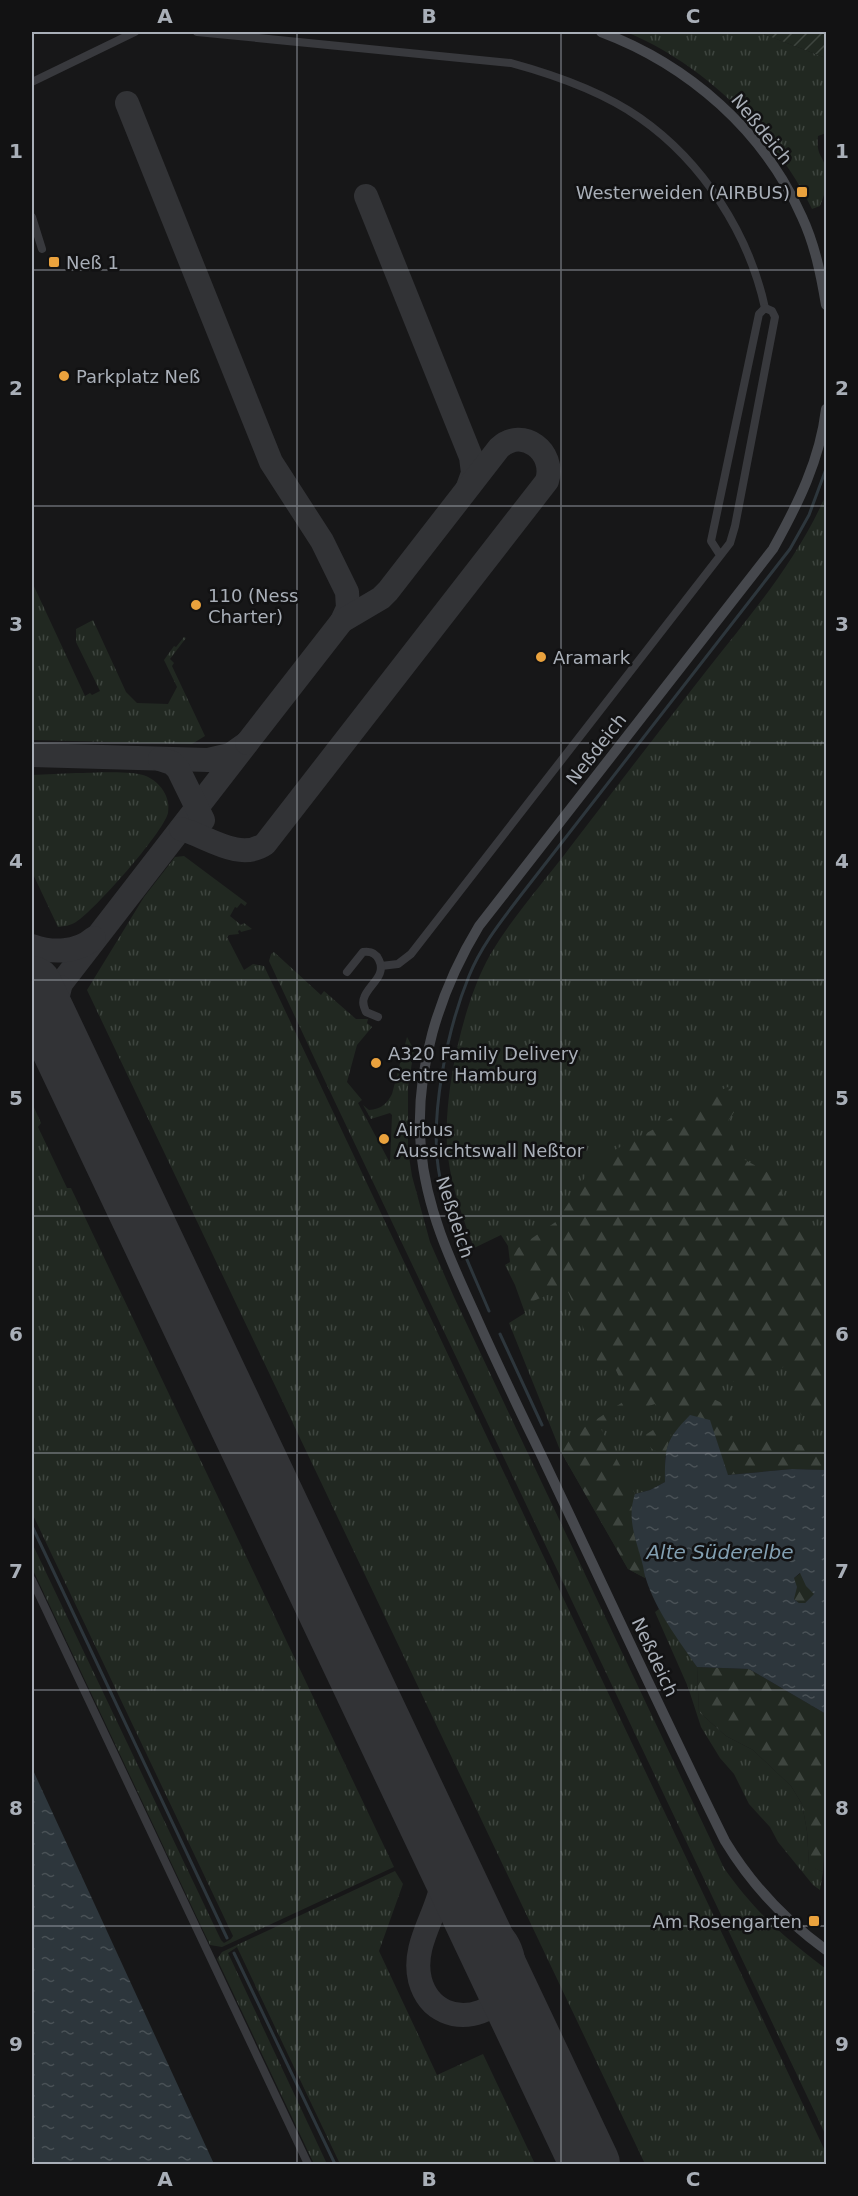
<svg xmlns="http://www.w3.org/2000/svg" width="858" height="2196" font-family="'DejaVu Sans',sans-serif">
	<defs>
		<pattern id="grass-tufts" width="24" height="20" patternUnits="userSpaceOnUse" patternTransform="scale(1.5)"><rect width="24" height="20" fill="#212821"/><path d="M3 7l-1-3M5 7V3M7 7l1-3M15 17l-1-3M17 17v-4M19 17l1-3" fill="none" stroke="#3e453f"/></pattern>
		<pattern id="forest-firs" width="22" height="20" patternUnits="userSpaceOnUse" patternTransform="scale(1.5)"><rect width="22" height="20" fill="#212821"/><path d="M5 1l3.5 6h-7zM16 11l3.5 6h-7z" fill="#3e453f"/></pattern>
		<pattern id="garden-furrows" width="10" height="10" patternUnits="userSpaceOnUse" patternTransform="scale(1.5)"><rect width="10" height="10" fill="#212821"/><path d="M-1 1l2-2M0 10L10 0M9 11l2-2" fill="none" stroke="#3e453f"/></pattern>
		<pattern id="water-ripples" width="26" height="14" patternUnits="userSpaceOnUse" patternTransform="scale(1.5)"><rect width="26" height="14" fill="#2d363c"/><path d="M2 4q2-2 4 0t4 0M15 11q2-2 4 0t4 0" fill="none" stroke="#495156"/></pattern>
	</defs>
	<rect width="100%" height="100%" fill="#171718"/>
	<g fill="url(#grass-tufts)">
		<path d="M626,32H758L826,58V133L818,136C816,155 822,154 826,168C830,181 824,195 820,206L812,209C776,135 703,63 626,32Z"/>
		<path d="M826,495V1470L665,1456V1482L650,1490L635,1494L645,1578L628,1569L560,1450L509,1323L525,1313L515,1285L505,1265L510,1262L508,1246L501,1235L474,1248C463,1218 452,1189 448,1157C441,1102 462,1004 490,955C513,916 544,882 571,846C616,787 661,729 707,670C752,613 796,562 826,495Z"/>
		<path d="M32,582L85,696L90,693L92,695L100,691L76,642V629L93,620L126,692L137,703L168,704L177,687L164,660L174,646L176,647L184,637L186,638L170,659L174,663L172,666L205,736L192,744L32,740Z"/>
		<path d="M76,773C93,773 132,770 146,776C160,782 171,797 168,813C163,833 94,911 76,922C70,926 64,926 58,927L32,872V775Z"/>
		<path d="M184,856L247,903L245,906L241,903L237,908L235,907L230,916L241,925L244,923L252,929L241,932L240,930L238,931L239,934L229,935L227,937L244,970L253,964L264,966L826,2153V2164H645L87,990L144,897L175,857Z"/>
		<path d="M274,952L321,995L324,991L356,1019H368L367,1023L372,1027L357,1045L347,1082L362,1100L358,1103L390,1163L392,1115L390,1113L371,1119L363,1105L369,1110C381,1109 387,1104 392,1094L407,1037L414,1050L408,1087V1150L412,1176L430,1242L454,1297L724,1868C755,1912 784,1937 826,1969V2136L325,1081L269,961L271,954Z"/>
		<path d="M32,1103L41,1123L38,1127L67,1188H71L394,1867L222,1947L210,1945L32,1568V1543L221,1940L224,1943L231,1939L233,1936L32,1513Z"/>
		<path d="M659,1609L697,1667L699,1712L726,1736L753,1750L791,1786L802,1804L807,1831L809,1865L823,1872L820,1890L813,1885L778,1842L770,1827L749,1804L734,1774L720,1758L701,1727L688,1687L655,1612Z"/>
		<path d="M395,1871L403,1884L379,1951L437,2075L483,2054L535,2164H340L237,1947L228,1953L327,2164H314L217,1959L222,1952Z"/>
	</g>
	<g fill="url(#forest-firs)">
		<path d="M728,1087L740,1103L725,1126L736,1155L769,1173L812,1242L826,1245V1422L801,1415L787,1366L699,1392L730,1407L734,1437L826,1448V1470L792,1469L728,1475L671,1434L665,1456L652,1449L642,1437L664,1423L655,1404L617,1416L601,1429L635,1494C625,1521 641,1551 645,1578L628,1569L560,1450L565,1440L629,1398L614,1366L601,1370L566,1287L531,1302L512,1252L557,1221L596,1160L654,1129L698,1100Z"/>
		<path d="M801,1573L815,1594L805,1603H799L794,1599V1578Z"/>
		<path d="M697,1667L749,1669L826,1714V1811L823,1872L809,1866L807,1831L802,1804L791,1786L753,1750L726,1736L699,1712Z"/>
	</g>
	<path fill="url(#garden-furrows)" d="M758,32H826V58Z"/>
	<g fill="url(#water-ripples)" fill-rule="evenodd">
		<path d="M690,1415L710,1420L728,1475L792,1469L826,1470V1714L749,1669L697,1667C678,1639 656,1611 646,1579C644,1575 644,1570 643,1566C637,1541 626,1520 635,1494L650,1490L665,1482C665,1446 665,1441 690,1415ZM800,1573L806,1586L814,1594L805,1603H799L794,1599L797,1587L794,1578Z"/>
		<path d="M32,1768L214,2164H32Z"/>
	</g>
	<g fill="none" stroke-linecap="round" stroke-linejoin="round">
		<g stroke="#2d363c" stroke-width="3">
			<path d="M489,1311C471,1268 449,1224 440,1178C428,1120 447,1030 469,976C481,946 502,920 521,895L790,549L809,515L826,469"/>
			<path d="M500,1334L542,1425"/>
			<path d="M32,1526L227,1938"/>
			<path d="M234,1953L335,2164"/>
		</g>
		<g stroke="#323336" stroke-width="24">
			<path d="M127,103L271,462L322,541L347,592L348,608L342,621"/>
			<path d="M366,196L471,457L473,473L468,487"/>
			<path d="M32,755L208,760L230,755L247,743L32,1021"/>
			<path d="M160,759L172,763L178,769L203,820"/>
			<path d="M181,829C207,836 239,862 265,844L547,481C556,452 523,426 499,448L388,591L381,598L342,621L247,743"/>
			<path d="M32,946C52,953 77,953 94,938"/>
			<path d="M55,1036L53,1016L60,987"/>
			<path d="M32,1039L56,1050L69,1064"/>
			<path d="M440,1847C442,1858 444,1868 443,1879C439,1913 411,1944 420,1980C438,2045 534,2010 510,1949C503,1931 489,1926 476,1914C469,1906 464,1896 459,1887"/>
		</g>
		<path stroke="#323336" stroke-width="60" d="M32,986L590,2164"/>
		<g stroke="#38393d" stroke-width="8">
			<path d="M197,32L511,63C555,75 602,91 640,118C703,162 749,234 765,308"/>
			<path d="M32,82L135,32"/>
			<path d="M32,217L42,249"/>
			<path d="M381,966L398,964L411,954L730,543L735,526L775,317L772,311L765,308L759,314L711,541L720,555"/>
			<path d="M347,972L363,952C370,951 376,953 379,960C387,976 368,985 364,998C362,1003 364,1007 366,1012L378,1017"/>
			<path d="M32,1580L308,2164"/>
		</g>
		<g stroke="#46484d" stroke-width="10">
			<path d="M601,32C689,65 764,131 802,217C815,245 821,275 826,305"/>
			<path d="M826,409C820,460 798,504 773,549L479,926C439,992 414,1071 421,1149C426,1208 450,1260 475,1314C497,1364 521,1413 545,1463C605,1589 663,1716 725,1841C751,1884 786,1921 826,1950"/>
		</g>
	</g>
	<path fill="none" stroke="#a9afb8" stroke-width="1.5" stroke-opacity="0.55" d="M297,32V2164M561,32V2164M32,270H826M32,506H826M32,743H826M32,980H826M32,1216H826M32,1453H826M32,1690H826M32,1926H826"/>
	<g fill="#eaa23d" stroke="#121213" stroke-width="2">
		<rect x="796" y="186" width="12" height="12" rx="3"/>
		<rect x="48" y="256" width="12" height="12" rx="3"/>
		<circle cx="64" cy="376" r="6"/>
		<circle cx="196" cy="605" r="6"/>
		<circle cx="541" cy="657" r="6"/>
		<circle cx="376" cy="1063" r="6"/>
		<circle cx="384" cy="1139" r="6"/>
		<rect x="808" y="1915" width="12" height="12" rx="3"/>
	</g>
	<g text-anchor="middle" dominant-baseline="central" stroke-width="5" stroke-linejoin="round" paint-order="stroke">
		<g font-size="18" fill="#a9afb8" stroke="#121213">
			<text transform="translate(762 129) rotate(51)">Neßdeich</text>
			<text transform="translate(596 749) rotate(-52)">Neßdeich</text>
			<text transform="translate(455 1217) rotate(72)">Neßdeich</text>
			<text transform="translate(655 1657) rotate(65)">Neßdeich</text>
		</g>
		<g font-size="18" fill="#a9afb8" stroke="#121213" text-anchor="start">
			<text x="790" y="192" text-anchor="end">Westerweiden (AIRBUS)</text>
			<text x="66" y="262">Neß 1</text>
			<text x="76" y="376">Parkplatz Neß</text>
			<text x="208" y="595">110 (Ness<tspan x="208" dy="21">Charter)</tspan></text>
			<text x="553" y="657">Aramark</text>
			<text x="388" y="1053">A320 Family Delivery<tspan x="388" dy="21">Centre Hamburg</tspan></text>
			<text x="396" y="1129">Airbus<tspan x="396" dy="21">Aussichtswall Neßtor</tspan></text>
			<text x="802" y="1921" text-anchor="end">Am Rosengarten</text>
		</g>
		<g font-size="20" font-style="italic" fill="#829fb1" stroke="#121213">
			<text x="720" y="1552">Alte Süderelbe</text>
		</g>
	</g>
	<rect width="858" height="2196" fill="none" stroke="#121213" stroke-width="66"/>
	<rect x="33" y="33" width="792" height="2130" fill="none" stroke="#a9afb8" stroke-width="2"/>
	<g font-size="20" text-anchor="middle" font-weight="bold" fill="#a9afb8">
		<text x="165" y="23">A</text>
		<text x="429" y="23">B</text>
		<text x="693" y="23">C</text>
		<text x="16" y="158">1</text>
		<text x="842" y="158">1</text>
		<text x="16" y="395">2</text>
		<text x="842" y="395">2</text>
		<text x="16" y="631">3</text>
		<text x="842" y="631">3</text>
		<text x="16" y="868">4</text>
		<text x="842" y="868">4</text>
		<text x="16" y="1105">5</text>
		<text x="842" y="1105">5</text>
		<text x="16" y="1341">6</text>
		<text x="842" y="1341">6</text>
		<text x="16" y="1578">7</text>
		<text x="842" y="1578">7</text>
		<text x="16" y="1815">8</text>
		<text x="842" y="1815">8</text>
		<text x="16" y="2051">9</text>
		<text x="842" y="2051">9</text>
		<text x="165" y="2186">A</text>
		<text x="429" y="2186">B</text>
		<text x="693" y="2186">C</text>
	</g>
</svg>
